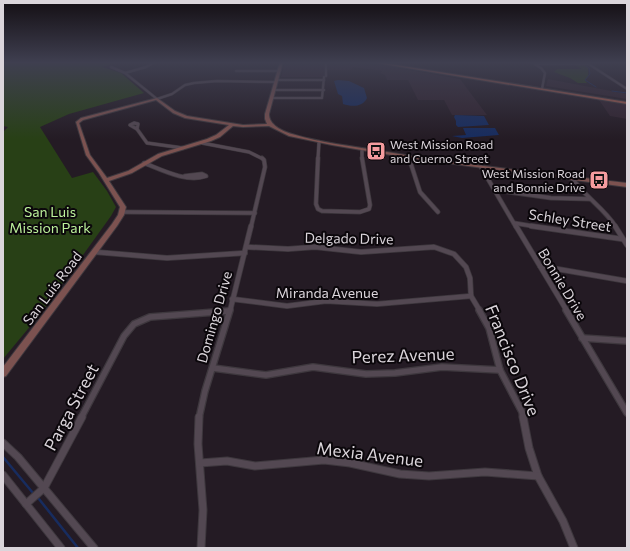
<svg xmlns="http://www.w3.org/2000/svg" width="630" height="551" font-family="Commissioner,sans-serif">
	<rect width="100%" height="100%" fill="#241b24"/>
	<g fill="#31232f">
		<path d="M285,62H325L326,77H281Z"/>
		<path d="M328,62H365L460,79L487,115H452L444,100H418L408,80H387L385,75L380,73L382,71L353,67L351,70H328Z"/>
		<path d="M548,79L627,94V99L546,86Z"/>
		<path d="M599,100L627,104V119L610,116Z"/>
	</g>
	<g fill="#284016">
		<path d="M4,62H118L102,67L121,73L144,93L69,114L40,127L72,178L93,172L107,191L116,207L111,216L42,312L3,359V132L8,127L3,126V63Z"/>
		<path d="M575,65H584L588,68V76L585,80L587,83H578L570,78L554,72L557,69H582Z"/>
	</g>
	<g fill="#172c5f">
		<path d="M338,80L349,81L364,88L367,98C363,107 352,107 343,104L342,96L338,94L334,81Z"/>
		<path d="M455,115L484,116L489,125L458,127L456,125V121L454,117Z"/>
		<path d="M463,128H495L499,135L462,138L452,136L466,135Z"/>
	</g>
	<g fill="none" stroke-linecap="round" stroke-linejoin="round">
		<g stroke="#172c5f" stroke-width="1">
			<path d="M586,66L589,68L590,74L585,80L596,87"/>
			<path d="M612,91L627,93"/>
		</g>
		<g stroke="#172c5f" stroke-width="2.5">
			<path d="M3,457L33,493"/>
			<path d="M39,499L78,548"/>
		</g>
		<g stroke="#3e383e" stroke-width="3">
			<g id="street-far5">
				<path d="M326,62V76"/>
				<path d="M531,62L541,68L545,73L542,89"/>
				<path d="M587,63L627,89"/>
				<path d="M535,64H589"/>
				<path d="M111,67L125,73L157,99L172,94L185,85L194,83L217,81L276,82"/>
				<path d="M236,71H279"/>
				<path d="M125,73L146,67L155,62"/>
				<path d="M277,80H324"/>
				<path d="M274,90H324"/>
				<path d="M272,98H322L324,77"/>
			</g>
		</g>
		<g stroke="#3e383e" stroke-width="4">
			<g id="street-far4">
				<path d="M134,123L138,124L137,129L130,125Z"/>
				<path d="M137,129L147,143L183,148"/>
				<path d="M202,143L249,152L263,159"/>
				<path d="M362,150V159"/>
				<path d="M409,157L410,159"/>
				<path d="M318,159L319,142"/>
			</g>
		</g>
		<g stroke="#3e383e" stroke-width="5">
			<g id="street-far3">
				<path d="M318,158L316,204L318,209L322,211L360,212L369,209L370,205L362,158"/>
				<path d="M409,158L420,192L438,212"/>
				<path d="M144,163C162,170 187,183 206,176L202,174L185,176"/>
				<path d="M481,167L516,227"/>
				<path d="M572,178C584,196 604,208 616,227"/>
				<path d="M495,190L551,198L590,199"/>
				<path d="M123,212L255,213"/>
				<path d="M514,223L538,227"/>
				<path d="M251,227L265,167L264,160L262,158"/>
			</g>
		</g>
		<g stroke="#3e383e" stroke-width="6">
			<g id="street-far2">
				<path d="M516,226L567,311"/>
				<path d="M531,226L622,239"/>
				<path d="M615,226L627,245"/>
				<path d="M247,247L288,249L315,247L361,252L434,247L454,254L466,267L470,278L471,296L480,311"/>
				<path d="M95,252L167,258L245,253"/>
				<path d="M540,266L627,281"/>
				<path d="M232,299L287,306L326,301L377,304L471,296"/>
				<path d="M226,311H229"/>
				<path d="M230,311L251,226"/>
			</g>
		</g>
		<g stroke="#3e383e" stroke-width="8">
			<g id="street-far1">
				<path d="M479,310L489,328L500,370L522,412L523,418"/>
				<path d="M566,310L627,413"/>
				<path d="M582,338L627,341"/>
				<path d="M213,368L266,375L313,367L366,374L395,373L442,367L500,370"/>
				<path d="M81,418L124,336L134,324L150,317L229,311"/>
				<path d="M199,418L205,391L230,310"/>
			</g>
		</g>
		<g stroke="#3e383e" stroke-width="9">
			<g id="street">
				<path d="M199,417L198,444L203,510L201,548"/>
				<path d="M523,417L529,448L538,476L563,521L574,548"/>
				<path d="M3,443L18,457L94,548"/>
				<path d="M200,463L227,461L255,466L324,460L350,463L400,474L429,476L485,472L538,476"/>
				<path d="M3,475L61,548"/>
				<path d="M26,504L44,488L82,417"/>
			</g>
		</g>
		<g stroke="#3e383e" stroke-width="2">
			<path id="secondary" d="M280,62H283L269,114C269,125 282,131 292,134C321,143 351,146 381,151C462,165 545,173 627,183V187L409,158L332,145L289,136L269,126L243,127L233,126L220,137L211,141L162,156L132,173L109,181L126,207L124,215L117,226L6,376L3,377V367L112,224L118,215L120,207L99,173L86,155L76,122L81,118L157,98L175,111L187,116L243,125L267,124L265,119V114ZM156,100L173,113L185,118L229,125L216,135L207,139L158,154L128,171L107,178L90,155L79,123L83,120Z"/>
		</g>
		<g stroke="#3e383e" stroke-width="2">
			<path id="primary" d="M370,62H378L627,102V104Z"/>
		</g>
		<use href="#street-far5" stroke="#534852" stroke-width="2"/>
		<use href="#street-far4" stroke="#534852" stroke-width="3"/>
		<use href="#street-far3" stroke="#534852" stroke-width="3.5"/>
		<use href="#street-far2" stroke="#534852" stroke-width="4.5"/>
		<use href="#street-far1" stroke="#534852" stroke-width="5.5"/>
		<use href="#street" stroke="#534852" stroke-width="7"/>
		<use href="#secondary" fill="#7c5250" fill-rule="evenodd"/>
		<use href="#primary" fill="#a55d4e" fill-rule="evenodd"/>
	</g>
	<linearGradient id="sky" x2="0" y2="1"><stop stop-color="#140f14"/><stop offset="0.45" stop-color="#3f3f50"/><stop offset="1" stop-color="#3f3f50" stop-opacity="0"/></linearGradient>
	<rect width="630" height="139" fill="url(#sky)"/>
	<defs>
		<g id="bus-square" transform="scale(1)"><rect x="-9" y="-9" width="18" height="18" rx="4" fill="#f59b9e" stroke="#0b070b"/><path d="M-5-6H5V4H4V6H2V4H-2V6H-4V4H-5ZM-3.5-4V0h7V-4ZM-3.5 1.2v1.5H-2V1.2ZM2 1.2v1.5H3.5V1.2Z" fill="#111"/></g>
	</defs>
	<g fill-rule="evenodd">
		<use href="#bus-square" x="376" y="151"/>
		<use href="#bus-square" x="599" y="180"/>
	</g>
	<g text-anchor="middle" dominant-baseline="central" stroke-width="4" stroke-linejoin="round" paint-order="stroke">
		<g font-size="12" fill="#dbd5db" stroke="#0b070b" text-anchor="start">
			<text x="390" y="144">West Mission Road<tspan x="390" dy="14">and Cuerno Street</tspan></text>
			<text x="585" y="173" text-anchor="end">West Mission Road<tspan x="585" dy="14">and Bonnie Drive</tspan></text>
		</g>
		<g font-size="14" fill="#bbf09a" stroke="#0b070b">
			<text x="50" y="211">San Luis<tspan x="50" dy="16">Mission Park</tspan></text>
		</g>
		<g font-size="14" fill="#dbd5db" stroke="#0b070b">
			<text transform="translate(570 220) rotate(9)">Schley Street</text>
			<text transform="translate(349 238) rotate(1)">Delgado Drive</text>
			<text transform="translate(563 284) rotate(59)">Bonnie Drive</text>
			<text transform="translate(52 288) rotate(-53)">San Luis Road</text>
			<text x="327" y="292">Miranda Avenue</text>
			<text transform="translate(214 317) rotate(-74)">Domingo Drive</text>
		</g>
		<g font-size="17" fill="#dbd5db" stroke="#0b070b">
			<text transform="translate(403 355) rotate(-2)">Perez Avenue</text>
			<text transform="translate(513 360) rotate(68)">Francisco Drive</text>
			<text transform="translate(71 407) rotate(-62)">Parga Street</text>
			<text transform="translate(370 454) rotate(7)">Mexia Avenue</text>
		</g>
	</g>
	<rect width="630" height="551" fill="none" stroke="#dbd5db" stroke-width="8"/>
</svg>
